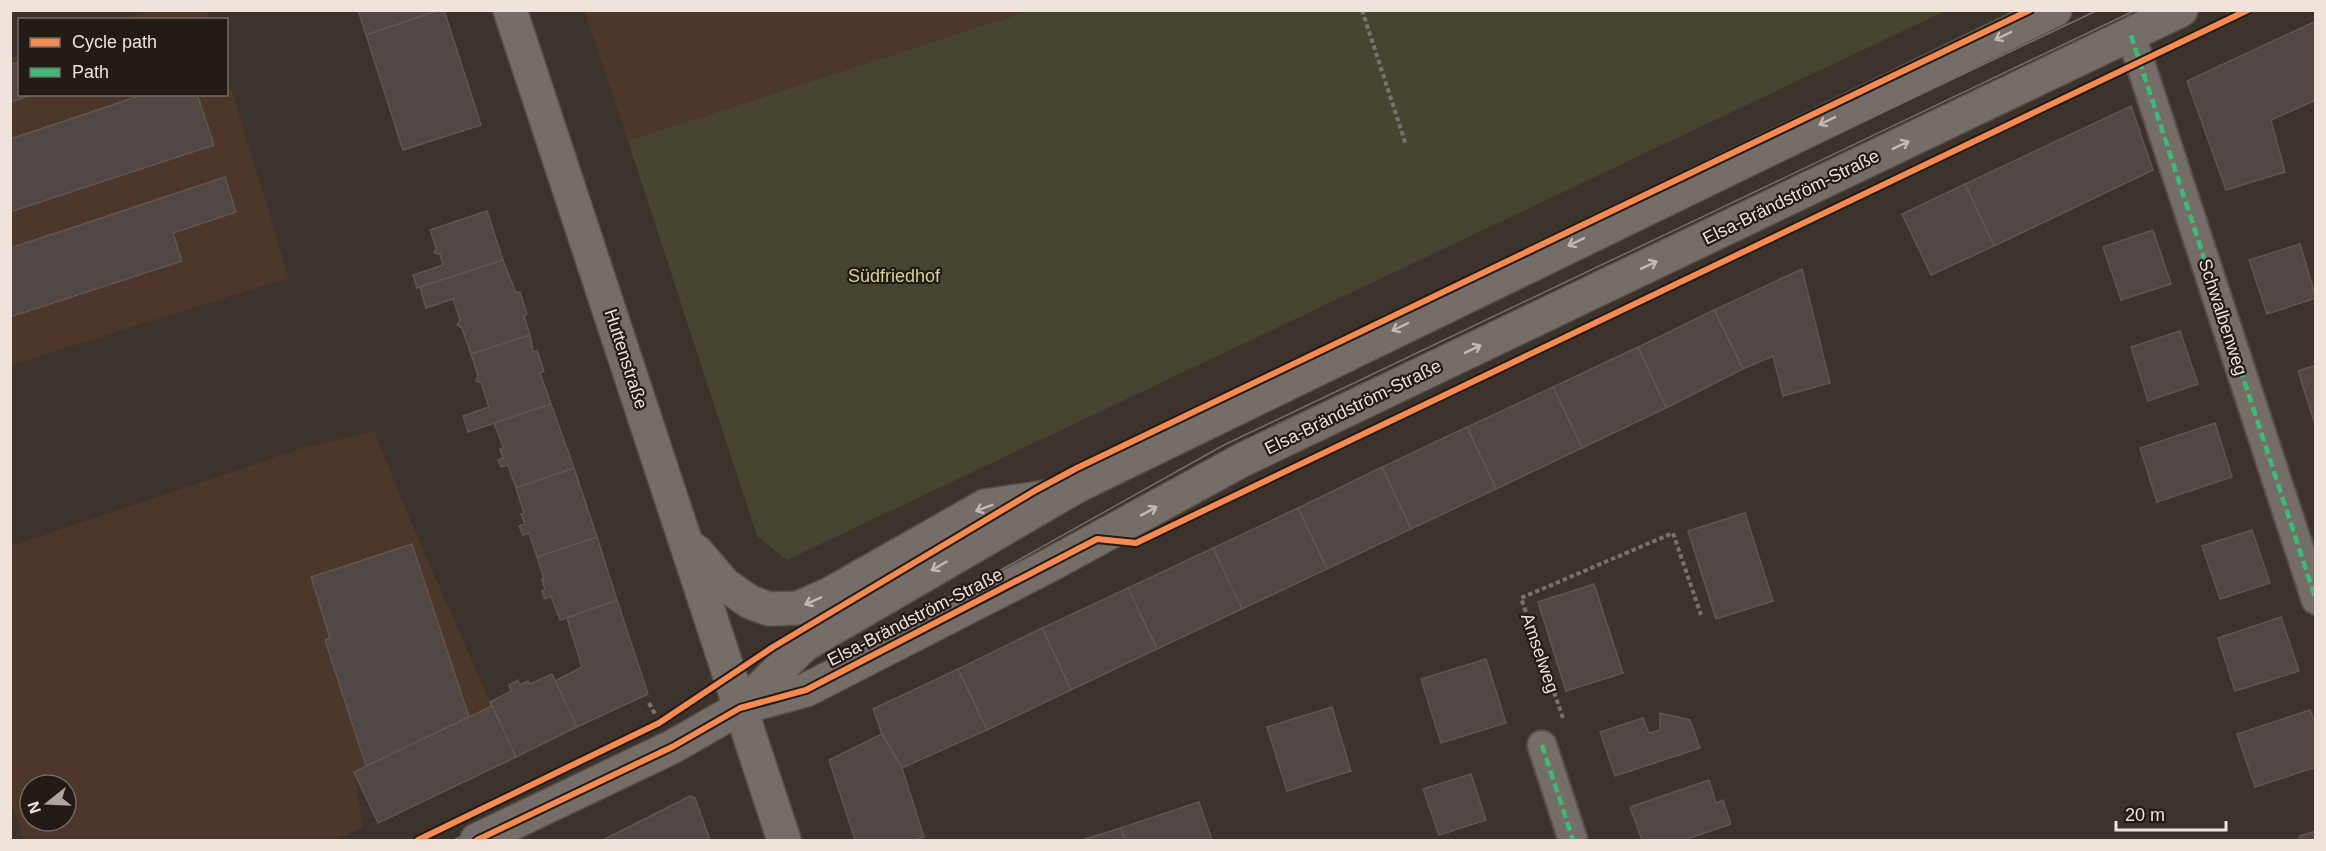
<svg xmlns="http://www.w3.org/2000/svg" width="2326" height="851" font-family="Arial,sans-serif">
	<rect width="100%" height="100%" fill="#3d332d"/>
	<g fill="#4d362a" fill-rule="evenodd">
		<path d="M584,10L1028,11L628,141Z"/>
		<path d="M150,11H207L209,19H124Z"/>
		<path d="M19,55L20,94H226L227,75L289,278L11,365L10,58Z"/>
		<path d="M374,431L416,534L492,706L354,772L363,827L334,840H24L11,802V546L299,449ZM30,785H66V821H30Z"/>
	</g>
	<path fill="#474530" d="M1028,11V10L1945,11L787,560L757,536L628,141Z"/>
	<g fill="#514744" stroke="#605653" stroke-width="1.5">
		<path d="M358,10H440L366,35Z"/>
		<path d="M440,10H444L481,125L403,150L366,35Z"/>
		<path d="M2316,21V100L2271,120L2285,172L2226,190L2187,81Z"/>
		<path d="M20,62V94H35L10,102V64Z"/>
		<path d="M145,94H197L214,145L10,212V139Z"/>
		<path d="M2131,106L2153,170L1994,246L1965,184Z"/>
		<path d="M225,177L236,212L173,233L182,261L10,317V248Z"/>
		<path d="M1965,184L1994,246L1931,275L1902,214Z"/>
		<path d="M487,211L503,260L417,288L413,275L443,265L440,254L434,253L436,248L430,230Z"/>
		<path d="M2153,230L2171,284L2121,300L2103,247Z"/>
		<path d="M2300,244L2316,298L2267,314L2249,260Z"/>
		<path d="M503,260L516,293L520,292L527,314L524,316L530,335L471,354L462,328L457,325L460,320L453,299L426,308L420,287Z"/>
		<path d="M1802,269L1830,383L1783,396L1773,356L1743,369L1714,310Z"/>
		<path d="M1714,310L1743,369L1666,408L1638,347Z"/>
		<path d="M2180,331L2198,384L2148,401L2131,347Z"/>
		<path d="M530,335L533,352L537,350L544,371L540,373L551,404L468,432L463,416L489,407L481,383L476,381L478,376L471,354Z"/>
		<path d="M1638,347L1666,408L1582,448L1553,387Z"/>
		<path d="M2316,365V424H2315L2298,371Z"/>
		<path d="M1553,387L1582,448L1496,489L1467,427Z"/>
		<path d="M551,404L574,468L516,488L508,465L501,467L498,460L503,458L500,449H504L494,423Z"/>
		<path d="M2215,423L2232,477L2157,502L2140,448Z"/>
		<path d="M1467,427L1496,489L1411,529L1382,467Z"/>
		<path d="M1382,467L1411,529L1327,569L1298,508Z"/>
		<path d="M574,468L597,537L537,557L529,533L523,535L519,526L525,524L521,514L524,513L516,488Z"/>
		<path d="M1298,508L1327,569L1242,609L1213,548Z"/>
		<path d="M1745,513L1773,601L1716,619L1688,531Z"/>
		<path d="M2252,530L2270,583L2220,599L2202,546Z"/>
		<path d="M597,537L617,600L560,620L551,596L545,599L542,591L545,589L542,580L544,579L537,557Z"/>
		<path d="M412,544L469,717L366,766L325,640L330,638L311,577Z"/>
		<path d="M1213,548L1242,609L1157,649L1128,588Z"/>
		<path d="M1594,584L1623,673L1566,691L1538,602Z"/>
		<path d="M1128,588L1157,649L1071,690L1042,628Z"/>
		<path d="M617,600L648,694L577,727L555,681L582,667L567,618Z"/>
		<path d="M2281,617L2299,671L2235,691L2218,638Z"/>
		<path d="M1042,628L1071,690L987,730L958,669Z"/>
		<path d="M1486,659L1506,723L1441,743L1421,679Z"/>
		<path d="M958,669L987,730L902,768L882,734L873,709Z"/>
		<path d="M552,674L577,727L516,757L490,702L511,691L509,685L518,680L520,685L528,681L530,684Z"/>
		<path d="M492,706L516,757L378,823L354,772Z"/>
		<path d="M1332,707L1351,771L1287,791L1267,727Z"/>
		<path d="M2310,710L2316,726V767L2255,787L2237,734Z"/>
		<path d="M1660,713L1690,720L1700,748L1615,776L1600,732L1643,718L1649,733L1660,730Z"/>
		<path d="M882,734L902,768L924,837L913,840H855L829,760Z"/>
		<path d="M1471,774L1486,820L1439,835L1423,789Z"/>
		<path d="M1709,780L1716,803L1723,800L1731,824L1684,840H1642L1630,807Z"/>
		<path d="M690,796L695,798L710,840H603Z"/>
		<path d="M1199,802L1212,840H1125L1121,828Z"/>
		<path d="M1121,828L1125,840H1082Z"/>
		<path d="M2316,831V840H2300L2299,836Z"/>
	</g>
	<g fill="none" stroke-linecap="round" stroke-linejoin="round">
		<g stroke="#584f4a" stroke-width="32">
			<g id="street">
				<path d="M2131,35L2316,600"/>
				<path d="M1542,745L1573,840"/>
			</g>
		</g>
		<g stroke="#584f4a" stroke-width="36">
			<g id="secondary">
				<path d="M510,10L784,840"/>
				<path d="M696,551L724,584L750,602L769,609L798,608L830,594L985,506L1045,497"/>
				<path d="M741,707L804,645L1077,486L2055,10"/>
				<path d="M477,840L672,747L740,708L806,690L1050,565L1242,460L2181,10"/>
			</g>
		</g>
		<g stroke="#79716d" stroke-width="4" stroke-dasharray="4.5 3" stroke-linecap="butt">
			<path d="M1362,10L1406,145"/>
			<path d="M649,703L656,716"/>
			<path d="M1563,718L1521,598L1673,533L1701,615"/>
		</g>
		<use href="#street" stroke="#746d68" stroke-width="28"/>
		<use href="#secondary" stroke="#746d68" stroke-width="33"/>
		<g stroke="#746d68" stroke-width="1.5">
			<path d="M454,840L738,701L1031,529L1217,428L2098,10"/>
			<path d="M501,840L738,726L947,600L1224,445L2136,10"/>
		</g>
		<g stroke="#3abd76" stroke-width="4.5" stroke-dasharray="9 4.5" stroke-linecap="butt">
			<path d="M2131,35L2316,600"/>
			<path d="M1542,745L1573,840"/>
		</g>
		<g stroke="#231b16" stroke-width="10">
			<g id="cycleway">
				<path d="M418,840L659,723L773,647L1036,490L1077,468L2030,10"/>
				<path d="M477,840L672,747L740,708L806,690L1097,539L1136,543L2248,10"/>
			</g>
		</g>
		<use href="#cycleway" stroke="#f68b52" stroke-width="6"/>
	</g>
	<defs><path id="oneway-shaft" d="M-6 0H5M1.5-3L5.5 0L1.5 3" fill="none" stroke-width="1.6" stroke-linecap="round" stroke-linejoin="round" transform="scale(1.5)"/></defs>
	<g stroke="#c3b9b3">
		<use href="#oneway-shaft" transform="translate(2003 36) rotate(154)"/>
		<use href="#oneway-shaft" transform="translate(1827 121) rotate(154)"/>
		<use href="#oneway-shaft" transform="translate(1901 145) rotate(-26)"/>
		<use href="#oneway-shaft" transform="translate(1576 242) rotate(154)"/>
		<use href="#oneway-shaft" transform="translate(1649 265) rotate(-26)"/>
		<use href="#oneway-shaft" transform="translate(1400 327) rotate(154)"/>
		<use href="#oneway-shaft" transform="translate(1473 349) rotate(-26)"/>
		<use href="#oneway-shaft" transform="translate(984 508) rotate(159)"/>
		<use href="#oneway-shaft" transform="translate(1149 511) rotate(-29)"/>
		<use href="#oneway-shaft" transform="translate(939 566) rotate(150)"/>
		<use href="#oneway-shaft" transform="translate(813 601) rotate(156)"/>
	</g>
	<g text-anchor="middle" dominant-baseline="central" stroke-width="4.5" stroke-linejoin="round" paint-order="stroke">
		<g font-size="18" fill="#eee2db" stroke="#231b16">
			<text transform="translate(1791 197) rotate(-26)">Elsa-Brändström-Straße</text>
			<text transform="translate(2223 317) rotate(72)">Schwalbenweg</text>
			<text transform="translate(626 359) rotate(72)">Huttenstraße</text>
			<text transform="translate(1353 407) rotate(-26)">Elsa-Brändström-Straße</text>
			<text transform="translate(915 617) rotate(-27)">Elsa-Brändström-Straße</text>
			<text transform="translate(1540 653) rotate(71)">Amselweg</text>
		</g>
		<g font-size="18" fill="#d4d397" stroke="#231b16">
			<text x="894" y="276">Südfriedhof</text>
		</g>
	</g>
	<rect width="2326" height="851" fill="none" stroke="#eee2db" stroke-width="24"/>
	<rect x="18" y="18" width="210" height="78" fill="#231b16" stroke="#746b65" stroke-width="1.5"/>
	<rect x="30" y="38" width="30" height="9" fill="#f68b52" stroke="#746b65" stroke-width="1.5"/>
	<text x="72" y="48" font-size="18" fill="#eee2db">Cycle path</text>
	<rect x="30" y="68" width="30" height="9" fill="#3abd76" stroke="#746b65" stroke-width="1.5"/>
	<text x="72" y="78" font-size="18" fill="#eee2db">Path</text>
	<g transform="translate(48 803) rotate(252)"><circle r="28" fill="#231b16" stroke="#746b65" stroke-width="1.5"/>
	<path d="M0-4.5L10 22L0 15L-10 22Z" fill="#b0a59e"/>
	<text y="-9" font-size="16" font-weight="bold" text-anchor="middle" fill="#eee2db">N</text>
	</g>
	<path d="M2116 821v9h110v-9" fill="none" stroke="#eee2db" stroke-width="3"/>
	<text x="2125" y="821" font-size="18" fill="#eee2db" stroke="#231b16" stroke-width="4.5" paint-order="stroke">20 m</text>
</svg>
